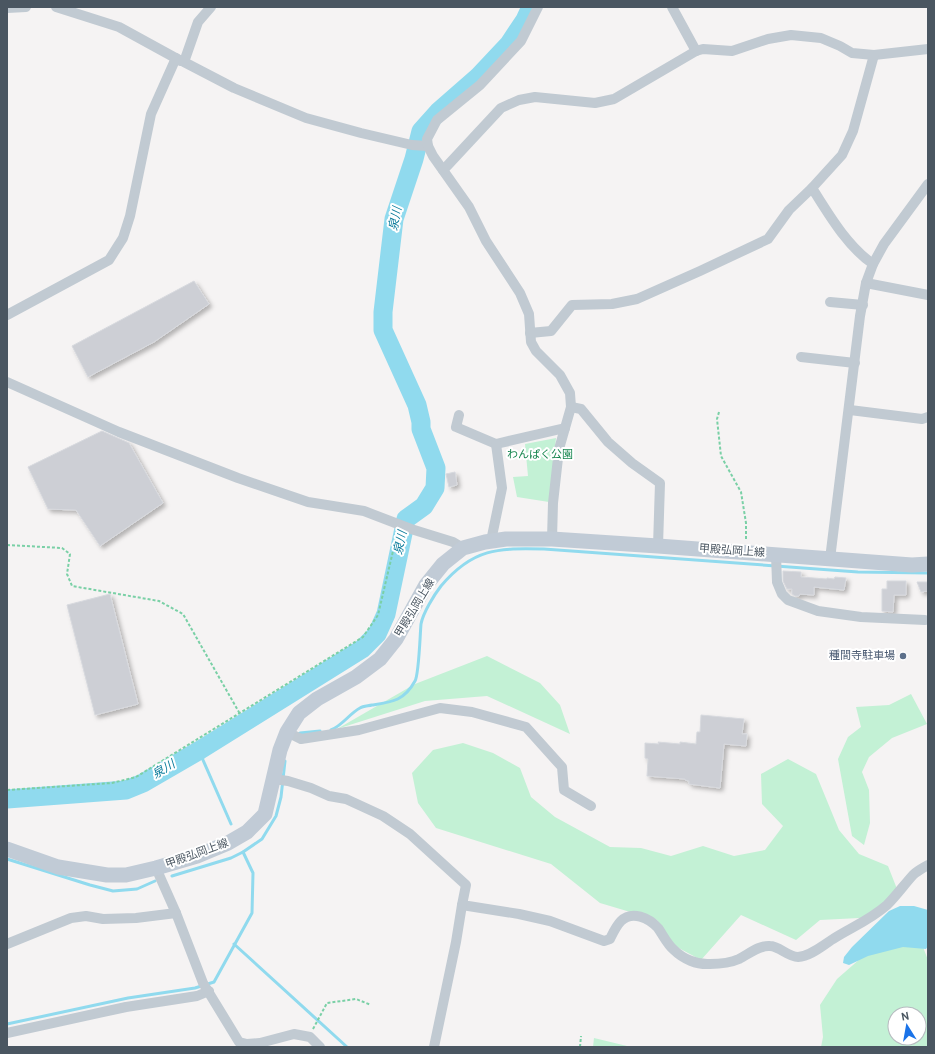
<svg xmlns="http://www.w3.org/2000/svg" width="935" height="1054" font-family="Overpass,'Noto Sans JP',sans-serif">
	<defs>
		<filter id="shadow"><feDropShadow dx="3" dy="3" stdDeviation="2" flood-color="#0004"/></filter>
	</defs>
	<rect width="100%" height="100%" fill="#f5f3f3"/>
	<g fill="#c3f1d5" fill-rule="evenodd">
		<path d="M556,438L549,502L517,497L513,477L528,476L525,444Z"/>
		<path d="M487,656L540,683L560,705L570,734L487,696L425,701L337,729L415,684Z"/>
		<path d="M911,694L927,724L892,738L869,757L862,772L869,790L870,823L864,845L852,836L838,759L848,737L861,727L856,707L889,705Z"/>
		<path d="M463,743L493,753L520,768L531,797L555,817L610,847L641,848L671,856L703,846L734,856L765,850L783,826L762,804L761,774L788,759L816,774L839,830L859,854L888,866L899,894L879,917L820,920L796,940L741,915L701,960L675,946L657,920L600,903L551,864L436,828L418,803L412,773L433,750Z"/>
		<path d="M921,942L928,960V1047H821L823,1037L820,1005L837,979L861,958L890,943ZM895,1014H919V1038H895Z"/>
		<path d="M594,1038L627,1046L629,1047H593Z"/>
	</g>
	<path fill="#90daee" d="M900,906H914L928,910V946L926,949L903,947L868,956L849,965L843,963L844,957L852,947L889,911Z"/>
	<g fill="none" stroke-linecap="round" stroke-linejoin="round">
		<g stroke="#90daee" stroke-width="3">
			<path d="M331,730C343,725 349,714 360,708C363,706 368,706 372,705C392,702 404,701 415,681C419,674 420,635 421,624C423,613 434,595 441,586C473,548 498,548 544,549L858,572L928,573"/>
			<path d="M298,734L300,733L320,731"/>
			<path d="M200,750L203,760L231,824"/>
			<path d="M7,859L90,885L113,891L137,889L155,881"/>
			<path d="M172,876L231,858L243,852L262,839L276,816L281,797L285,761"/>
			<path d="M234,944L347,1047"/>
			<path d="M7,1024L128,998L195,988L214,982L252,913L253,873L243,852"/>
		</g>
		<path stroke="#90daee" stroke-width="19" d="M7,799L126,790L143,783L200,750L362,649L377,634L386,614L406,519L424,506L435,488L436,468L421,429V422L417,405L383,330V312L394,219L414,159L421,131L438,112L478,77L509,44L525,20L531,7"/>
	</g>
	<g fill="#cdcfd5" stroke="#d7d9de" filter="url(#shadow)">
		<path d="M194,281L209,304L154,342L88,377L72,346Z"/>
		<path d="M102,431L129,443L163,503L100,546L76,510L48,509L28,467Z"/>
		<path d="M455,472L457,485L449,487L446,474Z"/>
		<path d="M783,571L801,572V577L827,579V578L834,579L835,577L846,578L844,590L814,587V595L800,594L799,596H795L792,594V589H787L783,581Z"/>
		<path d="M887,581H906V595H894L893,612L882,611V589H887Z"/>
		<path d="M917,582H928V591L921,592Z"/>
		<path d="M110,594L138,704L95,715L67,605Z"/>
		<path d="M701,715L744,719L742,734H747L746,746L724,744L720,788L689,784V781L685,780V779L647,776L648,759L645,758V743L659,744L658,742L680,744V742L696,744L697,732H700Z"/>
	</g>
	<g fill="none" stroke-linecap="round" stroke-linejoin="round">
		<g stroke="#7ad0a6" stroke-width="2" stroke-dasharray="3 2" stroke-linecap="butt">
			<path d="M719,412L717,419L721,456L741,492L746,523V541"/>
			<path d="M7,545L62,548L70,554L67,574L72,586L159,601L183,614L240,714"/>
			<path d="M7,790L112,783L136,777L363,637L378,615L397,534"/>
			<path d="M313,1029L327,1003L356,999L371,1005"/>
			<path d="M580,1047L581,1036"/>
		</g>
		<g stroke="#c1cad2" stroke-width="10">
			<path d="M56,7L119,27L181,61"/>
			<path d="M211,7L198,22L184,62L234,88L306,118L361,133L412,145L428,146"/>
			<path d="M538,7L521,41L480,85L437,120L427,139L428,146L433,156L469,207L486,241L520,293L529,314L531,342L536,351L560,375L570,393L571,407L559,449L553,503L552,539"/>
			<path d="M672,7L696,51"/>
			<path d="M7,8L26,7"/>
			<path d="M443,170L447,166L501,108L519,100L535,97L595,103L614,99L696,51L703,49L732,51L768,39L791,35L821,38L840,46L852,53L874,55L928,49"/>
			<path d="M873,264C847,246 829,215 812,188L842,155L853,131L874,55"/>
			<path d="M866,283L928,295"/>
			<path d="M830,302L863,305"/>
			<path d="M7,315L109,260L123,238L130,216L151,114L176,58"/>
			<path d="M530,333L551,331L572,305L612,304L637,299L700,271L768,239L789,210L812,188"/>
			<path d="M801,357L855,363"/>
			<path d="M7,382L119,432L238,478L308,502L364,511L411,529L453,542L463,548"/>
			<path d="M571,407L581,409L608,442L632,463L660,483L658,546"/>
			<path d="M850,410L922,419L928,417"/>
			<path d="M459,415L456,427L496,444L565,428"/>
			<path d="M491,541L502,488L496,444"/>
			<path d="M776,555L777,582L782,594L788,600L818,611L861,617L925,620"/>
			<path d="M830,559L860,316L866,283L873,264L884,244L928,184"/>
			<path d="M287,732L301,739L359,730L440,708L472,712L526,727L562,767L564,790L591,806"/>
			<path d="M274,779L288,781L311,788L329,796L346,799L383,816L410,834L466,885L462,905L519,914L550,921L604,941L610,939C613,933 616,926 621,921C632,910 649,918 658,928C663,935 667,944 674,950C683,959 697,965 710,964C720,964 730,963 739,959C749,954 759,945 770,946C779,946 788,957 798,957C811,956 823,945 833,939C852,927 870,920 887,905C896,896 904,885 913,875C917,871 923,868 928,865"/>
			<path d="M156,868L176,913L203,983L239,1042L247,1044L260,1043L294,1034L310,1037L320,1047"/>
			<path d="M7,944L71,918L86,916L103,919L136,918L176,913"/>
			<path d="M7,1033L126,1007L197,996L209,991"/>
			<path d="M434,1047L456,942L462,905"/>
		</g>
		<path stroke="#c1cbd6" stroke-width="15" d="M7,849L58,867L107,875H126L156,868L197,856L228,843L247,832L265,814L280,750L287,732L299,713L317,699L356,677L380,659L396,639L426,585L443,564L463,548L485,542L506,539H552L658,546L912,565L928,564"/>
	</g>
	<circle fill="#5c6f8a" stroke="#fff" stroke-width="1.5" cx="903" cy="656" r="4"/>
	<g text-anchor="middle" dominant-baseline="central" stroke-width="4" stroke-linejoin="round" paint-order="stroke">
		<g font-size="11" fill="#17864f" stroke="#fff">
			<text x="540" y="455">わんぱく公園</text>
		</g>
		<g font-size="11" fill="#4a5661" stroke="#fff">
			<text transform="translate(732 551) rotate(4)">甲殿弘岡上線</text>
			<text transform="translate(415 608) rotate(-59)">甲殿弘岡上線</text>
			<text transform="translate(197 854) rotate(-20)">甲殿弘岡上線</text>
		</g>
		<g font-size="11" fill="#4e5e75" stroke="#fff" text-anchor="end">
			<text x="895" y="656">種間寺駐車場</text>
		</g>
		<g font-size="12" font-style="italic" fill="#0c7c9b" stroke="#fff">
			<text transform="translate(396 219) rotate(-79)">泉川</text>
			<text transform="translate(401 543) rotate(-78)">泉川</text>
			<text transform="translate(164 770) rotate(-31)">泉川</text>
		</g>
	</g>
	<rect width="935" height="1054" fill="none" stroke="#4a5661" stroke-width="16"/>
	<g transform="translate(907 1026) rotate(349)"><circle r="19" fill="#ffffff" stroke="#b7bbc0"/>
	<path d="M0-3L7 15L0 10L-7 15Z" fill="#1a73e8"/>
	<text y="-6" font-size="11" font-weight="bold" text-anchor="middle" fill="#4a5661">N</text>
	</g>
</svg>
